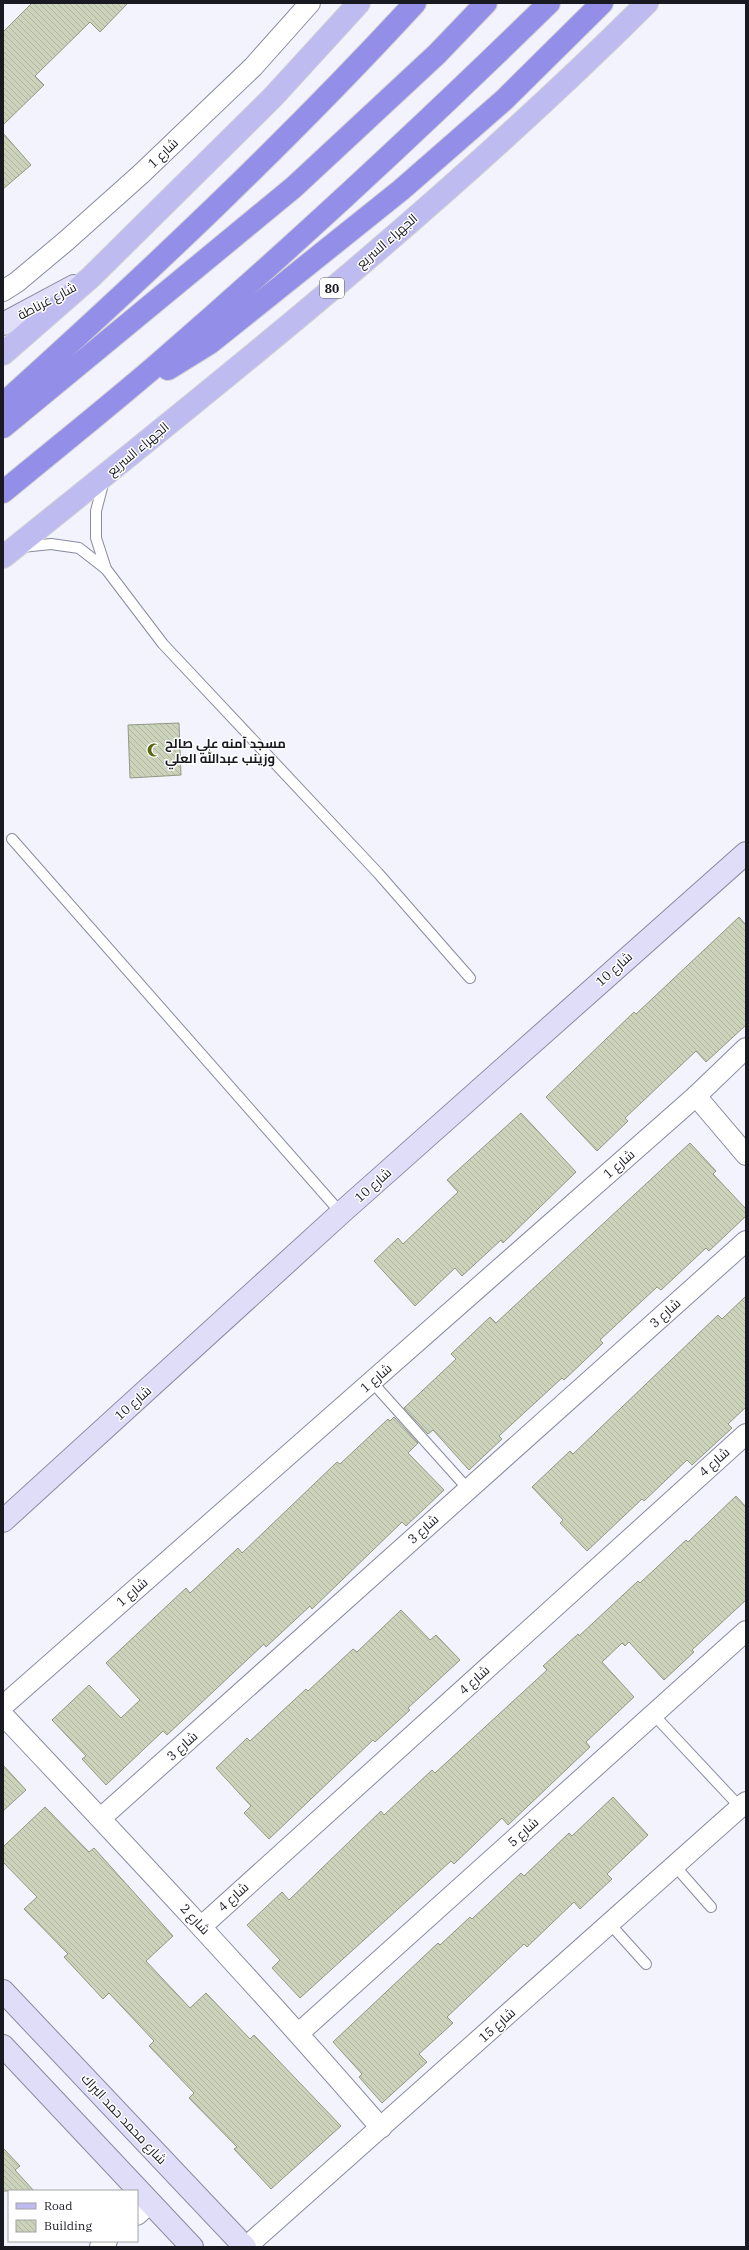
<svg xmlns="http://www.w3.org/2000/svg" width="749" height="2250" font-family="'IBM Plex Serif',Cairo,serif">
	<defs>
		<pattern id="building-back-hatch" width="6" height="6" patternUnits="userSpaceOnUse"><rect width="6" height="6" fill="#ccd3bb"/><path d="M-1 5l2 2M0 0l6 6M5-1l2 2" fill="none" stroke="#afb5a0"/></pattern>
	</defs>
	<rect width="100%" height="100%" fill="#f2f3fd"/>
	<g fill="url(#building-back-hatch)" stroke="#929982">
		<path d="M32,3H128L100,32L90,22L35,76L44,85L3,125V32Z"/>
		<path d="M3,133L31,165L3,189Z"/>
		<path d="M179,723L181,775L130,778L128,725Z"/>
		<path d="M739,917L746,925V1025L706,1062L696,1051L625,1118L628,1121L597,1151L546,1097L634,1012L636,1014Z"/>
		<path d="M521,1113L576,1172L503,1243L501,1240L462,1276L455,1268L415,1306L374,1261L398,1238L403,1244L458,1192L447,1180Z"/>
		<path d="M690,1143L716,1171L713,1174L746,1209V1216L709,1251L706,1248L661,1290L657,1287L600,1340L603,1343L564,1380L562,1378L499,1436L502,1439L469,1470L433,1430L428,1434L404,1408L456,1359L451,1354L490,1317L496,1323Z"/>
		<path d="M746,1296V1407L728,1424L732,1428L692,1465L687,1460L644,1501L642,1499L587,1551L560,1523L563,1520L532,1487L570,1451L573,1454L718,1315L722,1319Z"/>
		<path d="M394,1417L418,1443L408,1453L444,1490L406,1526L402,1522L312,1609L310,1606L266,1647L264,1644L167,1735L163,1731L106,1785L82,1759L86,1756L52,1720L89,1685L121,1718L140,1700L106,1663L186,1588L190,1593L238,1548L242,1553L337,1462L340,1464L388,1419L390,1421Z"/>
		<path d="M736,1496L746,1507V1600L692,1650L694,1652L664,1680L629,1642L625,1646L622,1643L602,1662L634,1697L586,1742L590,1747L508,1825L502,1818L454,1864L451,1861L300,1998L272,1968L280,1960L247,1925L282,1892L289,1900L381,1811L384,1815L432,1770L435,1773L547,1670L543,1666L578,1634L579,1636L638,1581L640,1583L686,1540L688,1542Z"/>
		<path d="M401,1610L430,1640L436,1635L460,1660L408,1708L410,1710L375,1742L373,1740L269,1839L244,1813L251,1806L216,1768L247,1738L250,1741L306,1689L308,1691L353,1649L357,1652Z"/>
		<path d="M3,1765L26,1790L3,1811Z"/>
		<path d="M613,1797L648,1835L607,1874L612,1879L580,1909L574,1902L527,1947L524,1944L447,2017L453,2023L419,2054L427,2062L382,2103L359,2077L362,2074L333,2042L438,1943L440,1945L470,1917L472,1919L521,1873L524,1876L569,1833L572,1836Z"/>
		<path d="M45,1807L89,1852L94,1848L173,1936L146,1961L190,2008L206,1993L250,2039L254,2035L341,2126L271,2189L234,2149L237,2147L189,2098L194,2093L149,2046L154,2041L109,1993L103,1999L64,1957L68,1954L24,1909L37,1897L3,1862V1847Z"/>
		<path d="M3,2148L20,2166L15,2170L34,2191H3Z"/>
	</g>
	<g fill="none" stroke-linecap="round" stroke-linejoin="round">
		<g stroke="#8a8aa1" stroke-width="12">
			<g id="lane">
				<path d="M104,480L96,511V538L106,569"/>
				<path d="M22,547L51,544L79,548L106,569L163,644L378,873L470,978"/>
				<path d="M12,839L341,1213"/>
				<path d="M372,1382L468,1489"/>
				<path d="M653,1714L740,1807"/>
				<path d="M675,1866L711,1907"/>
				<path d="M610,1924L646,1964"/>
			</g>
		</g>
		<g stroke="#8a8aa1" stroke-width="22">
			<g id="street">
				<path d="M3,291L17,282L66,241L141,174L253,67L310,3"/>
				<path d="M696,1096L746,1155"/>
				<path d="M3,1706L696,1096L746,1048"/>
				<path d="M3,1715C131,1851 259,1987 381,2128"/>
				<path d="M101,1818L746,1241"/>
				<path d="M202,1926L746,1434"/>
				<path d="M299,2033L746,1631"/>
				<path d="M137,2215L150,2203"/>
				<path d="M100,2247L107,2241"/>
				<path d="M246,2247L746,1802"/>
			</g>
		</g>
		<g stroke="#8a8aa1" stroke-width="24">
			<g id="secondary">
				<path d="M3,324L74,286"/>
				<path d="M3,1521L341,1213L746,853"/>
				<path d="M3,1991L245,2247"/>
				<path d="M3,2046L192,2247"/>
			</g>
		</g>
		<g stroke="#d1d1d3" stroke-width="24">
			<g id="primary">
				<path d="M3,354L91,277L273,97L359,3"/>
				<path d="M3,557C224,380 446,203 647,3"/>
			</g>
		</g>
		<g stroke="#d1d1d3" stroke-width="24">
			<g id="highway">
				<path d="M168,369L210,343L401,190L504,100L602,3"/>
				<path d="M3,404C146,275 285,144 415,3"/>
				<path d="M3,427L294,187L437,54L486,3"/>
				<path d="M3,492C55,449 108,407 159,363C293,247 422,127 549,3"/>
			</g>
		</g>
		<use href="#lane" stroke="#fff" stroke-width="10"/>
		<use href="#street" stroke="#fff" stroke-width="20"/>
		<use href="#secondary" stroke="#dfddf8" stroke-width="22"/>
		<use href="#primary" stroke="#bebbf1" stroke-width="22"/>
		<use href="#highway" stroke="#938ee7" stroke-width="22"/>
	</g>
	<defs>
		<g id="mosque-bare" transform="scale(1.08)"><path d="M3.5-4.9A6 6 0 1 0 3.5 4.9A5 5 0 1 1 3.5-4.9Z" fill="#58670f" stroke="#fff" stroke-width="2.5" paint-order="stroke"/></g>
	</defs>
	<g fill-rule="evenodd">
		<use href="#mosque-bare" x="154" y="750"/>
	</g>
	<g text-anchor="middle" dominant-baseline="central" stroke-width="3" stroke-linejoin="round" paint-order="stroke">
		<rect fill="#fff" stroke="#5e5e64" stroke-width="1" x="320" y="278" width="24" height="20" rx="3"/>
		<g font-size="12" font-weight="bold" fill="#191922">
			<text x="332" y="288">80</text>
		</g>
		<g font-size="13" fill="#191922" stroke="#fff">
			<text transform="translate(163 153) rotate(-44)">شارع 1</text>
			<text transform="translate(387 241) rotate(-41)">الجهراء السريع</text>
			<text transform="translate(47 301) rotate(-28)">شارع غرناطة</text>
			<text transform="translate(138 449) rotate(-40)">الجهراء السريع</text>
			<text transform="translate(614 969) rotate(-42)">شارع 10</text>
			<text transform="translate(619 1164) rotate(-41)">شارع 1</text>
			<text transform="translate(373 1185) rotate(-42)">شارع 10</text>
			<text transform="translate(665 1313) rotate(-42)">شارع 3</text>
			<text transform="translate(376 1378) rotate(-41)">شارع 1</text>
			<text transform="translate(133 1403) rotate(-42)">شارع 10</text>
			<text transform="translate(714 1462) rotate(-42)">شارع 4</text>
			<text transform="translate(423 1529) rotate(-42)">شارع 3</text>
			<text transform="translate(132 1592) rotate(-41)">شارع 1</text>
			<text transform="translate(474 1680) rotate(-42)">شارع 4</text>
			<text transform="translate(182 1746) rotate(-42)">شارع 3</text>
			<text transform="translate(523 1832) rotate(-42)">شارع 5</text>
			<text transform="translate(233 1897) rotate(-42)">شارع 4</text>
			<text transform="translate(195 1919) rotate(47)">شارع 2</text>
			<text transform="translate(497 2025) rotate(-42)">شارع 15</text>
			<text transform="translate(124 2119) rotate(47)">شارع محمد حمد البراك</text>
		</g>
		<g font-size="13" font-weight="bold" fill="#191922" stroke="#fff" text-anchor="start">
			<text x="165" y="743">مسجد آمنه علي صالح<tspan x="165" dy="15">وزينب عبدالله العلي</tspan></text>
		</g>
	</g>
	<rect width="749" height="2250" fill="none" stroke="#191922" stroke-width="8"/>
	<rect x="8" y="2190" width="130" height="52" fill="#ffffff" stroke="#a3a3a7"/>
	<rect x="16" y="2203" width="20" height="6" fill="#bebbf1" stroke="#a3a3a7"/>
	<text x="44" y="2210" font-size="12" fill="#191922">Road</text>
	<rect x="16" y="2220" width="20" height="12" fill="url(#building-back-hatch)" stroke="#a3a3a7"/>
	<text x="44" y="2230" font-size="12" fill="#191922">Building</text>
</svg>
